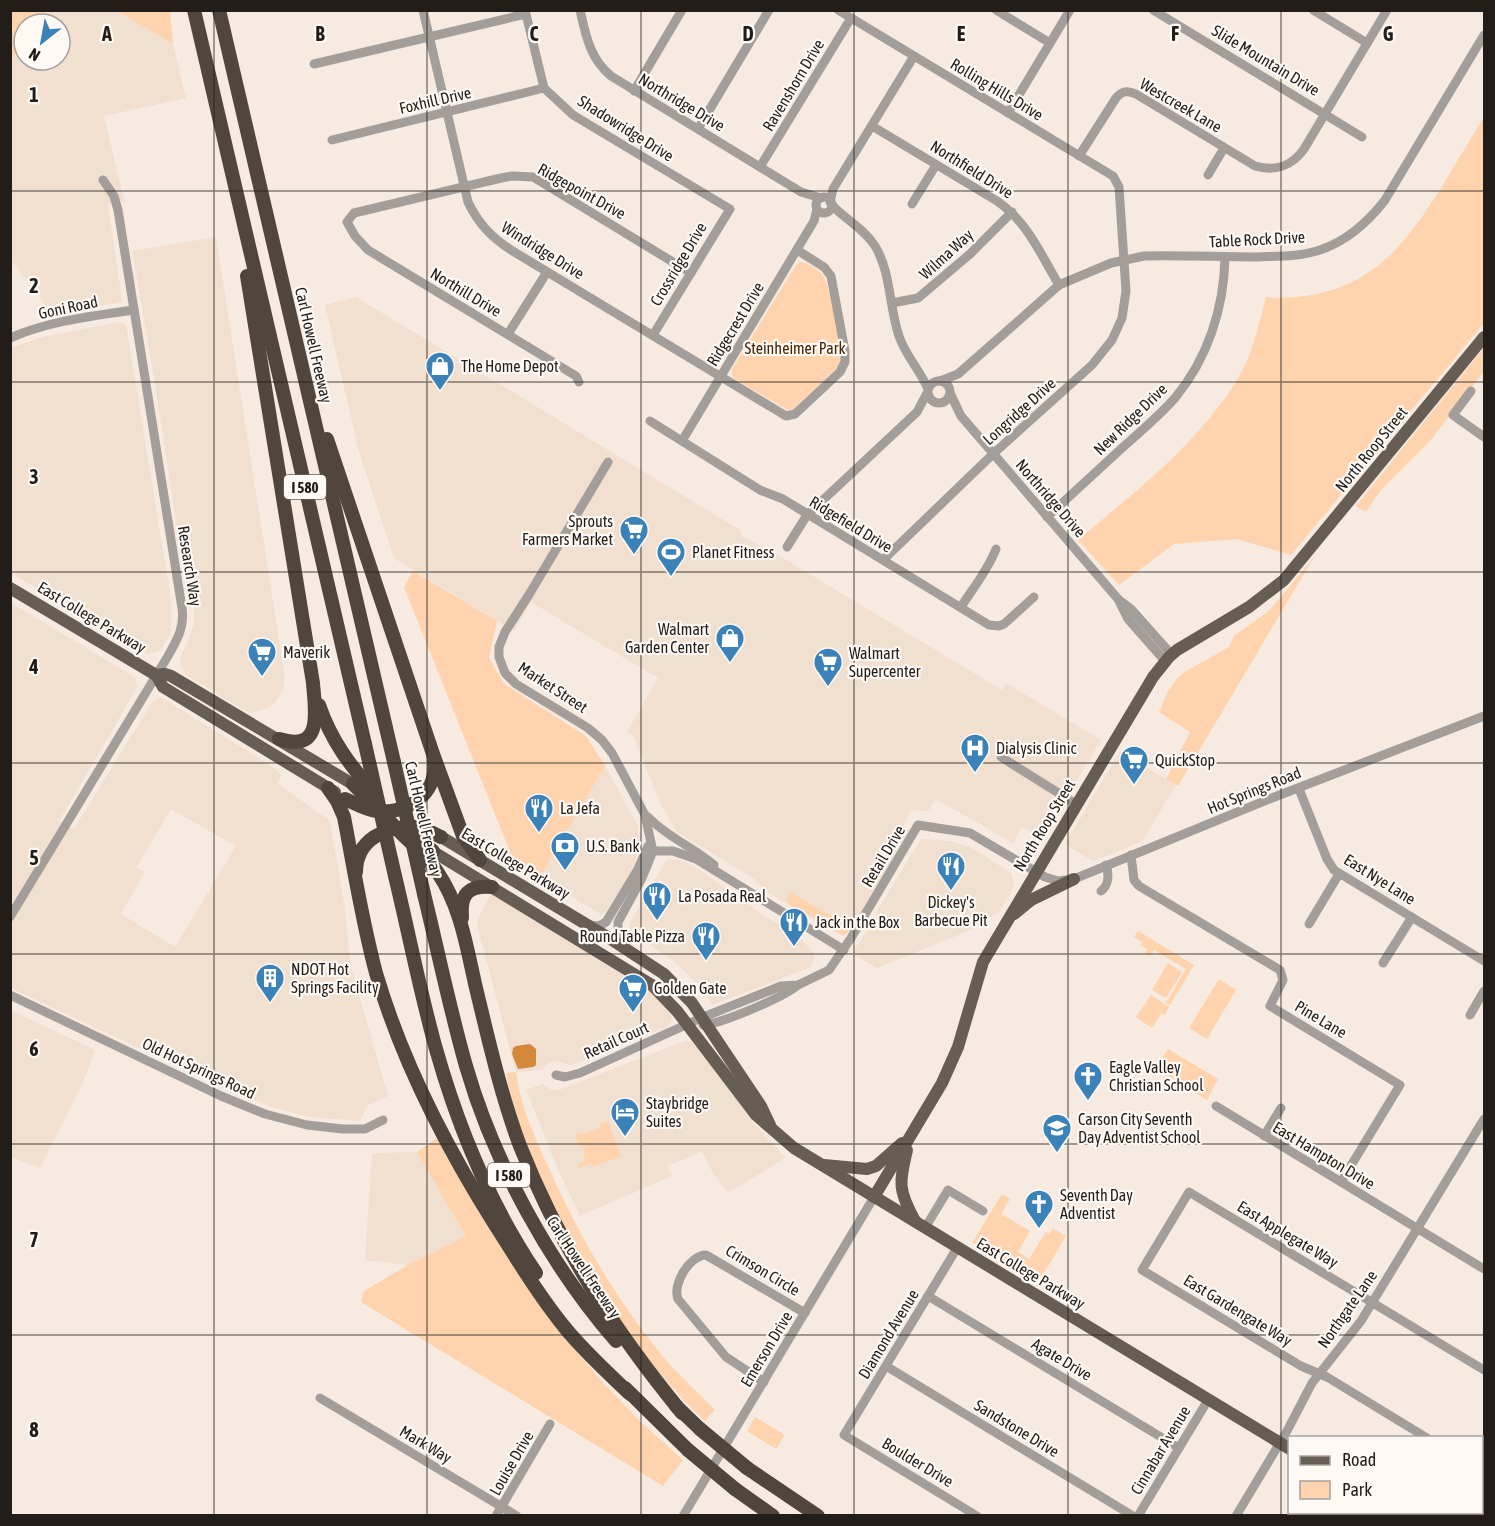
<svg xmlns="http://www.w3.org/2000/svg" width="1495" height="1526" font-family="'Asap Condensed',sans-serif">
	<rect width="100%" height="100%" fill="#f7eae0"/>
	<g fill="#f1dfcf" fill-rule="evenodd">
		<path d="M42,11H117L173,44L186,98L104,116L124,201L108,204L122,300L118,303L45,315L43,302L11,260V61L24,40V60H60V24H34Z"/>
		<path d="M216,237L285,678L283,690L276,702L267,708L253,712L245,711L186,675L180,664L182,653L194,626L193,605H191L180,548L154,377L132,251Z"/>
		<path d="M356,297L740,530L742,536L788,561L1002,690L1006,683L1101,740L1042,839L1022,827L1013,843L936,799L928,811L911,810L903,826L910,831L860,915L848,933L843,936L767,892L753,878L677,832L661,805L633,735L627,732L658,678L531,602L514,631L394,558L359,452L325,305Z"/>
		<path d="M121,322L126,325L171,599V633L160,651L147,654L11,573V348L42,337Z"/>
		<path d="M11,603L136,678L137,688L59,821L74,829L153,701L160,697L267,763L282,775L277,783L330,821L344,903L351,967L388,1096L368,1105L360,1121L309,1117L271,1107L230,1091L11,988ZM171,809L236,846L175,947L121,914L145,872L137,867Z"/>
		<path d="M1120,752L1176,785L1142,841L1093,861L1065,844Z"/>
		<path d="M605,766L638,826L639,841L635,865L606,912L602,915L540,877Z"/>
		<path d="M921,839L950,841L970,847L1011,873L1014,887L999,912L968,931L877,968L852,953L876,917L877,911Z"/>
		<path d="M667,859L681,860L695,867L763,915L799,936L815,955L811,967L712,1005L698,984L675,962L630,932L629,924Z"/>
		<path d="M492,892L651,991L672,1013L671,1022L665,1028L572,1065L553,1061L546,1065L542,1070L516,1072L477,925L479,916Z"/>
		<path d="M10,1010L95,1050L83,1082L40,1168L11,1157Z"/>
		<path d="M685,1041L694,1042L752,1121L785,1158L728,1193L712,1171L702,1151L668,1166L672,1176L580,1216L559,1172L526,1090L543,1084L551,1090H559Z"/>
		<path d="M417,1152L466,1236L408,1265L365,1260L372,1153Z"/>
	</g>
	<g fill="#fed3ad">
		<path d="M11,11H42L34,24H24V40L11,61Z"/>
		<path d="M117,11H170L173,44Z"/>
		<path d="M1484,117V323L1291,555L1237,539L1174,544L1119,585L1078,540C1133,494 1192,448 1232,388C1251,361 1258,328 1266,297C1281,299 1297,297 1312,295C1377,283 1408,240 1441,188C1455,164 1470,141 1484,117Z"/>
		<path d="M800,262C809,263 818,269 823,276C830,285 842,347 842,360L838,367L793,409L788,410L734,379L732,374V369L796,265Z"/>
		<path d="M1484,348V371L1431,440L1380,491L1366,512L1356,506Z"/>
		<path d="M1314,557L1178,786L1166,779L1190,732L1159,712L1168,691L1177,679L1183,673L1229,647L1234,636L1270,610Z"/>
		<path d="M413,571L497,621L489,657L504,684L586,736L605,766L540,877L487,846L509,849L404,587Z"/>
		<path d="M791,893L849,926L848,933L843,935L787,903V898Z"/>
		<path d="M1138,931L1194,965L1170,1005L1166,1003L1186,969L1154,950L1150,956L1145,953L1147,949L1140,945L1142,942L1134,937Z"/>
		<path d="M1168,963L1182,972L1166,998L1152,990Z"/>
		<path d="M1219,979L1236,990L1207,1039L1189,1028Z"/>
		<path d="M1151,995L1169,1007L1165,1015L1161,1014L1152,1028L1136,1017Z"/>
		<path d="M1168,1049L1218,1079L1207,1100L1156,1068Z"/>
		<path d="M516,1072C520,1105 534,1136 548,1166C580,1239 621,1308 673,1368C686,1382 701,1396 715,1410L705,1421C618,1340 529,1190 506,1073Z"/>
		<path d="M608,1121L621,1156L593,1167L591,1163L579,1168L578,1164L585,1161L583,1154L585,1153L582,1145L579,1146L575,1134L582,1132L583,1134L601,1127L600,1124Z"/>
		<path d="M437,1138L565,1338L606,1386L641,1422L683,1460L663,1486L361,1302L364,1291L408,1265L466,1236L417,1152Z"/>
		<path d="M1002,1194L1010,1199L1001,1214L1030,1231L1018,1252L1029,1259L1046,1232L1049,1234L1053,1228L1066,1236L1038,1283L972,1243Z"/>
		<path d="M755,1417L785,1435L776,1449L747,1431Z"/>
	</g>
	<path fill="#d3883b" d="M530,1044L536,1049V1065L533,1067L518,1069L512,1054L513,1048L516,1046Z"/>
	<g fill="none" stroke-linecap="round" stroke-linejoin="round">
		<g stroke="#a39e99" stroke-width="9">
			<path d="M423,10L468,202C478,223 491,237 511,250L786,416L795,414L840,372L845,362V351L831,276L824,267L797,250"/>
			<path d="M580,10C586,36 590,59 611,76L801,192L821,198"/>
			<path d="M838,10L1113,176L1119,187L1126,291L1122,318L1112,340L1092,365L993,454L883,560"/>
			<path d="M996,10L1050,43"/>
			<path d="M1153,10L1362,137"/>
			<path d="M1313,10L1367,43"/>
			<path d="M314,64L526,14L544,88L573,115L730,209L653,335"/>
			<path d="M634,91L682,10"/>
			<path d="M1008,113L1070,10"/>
			<path d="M872,126L997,201C1027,221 1041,255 1059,285"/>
			<path d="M698,129L769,10"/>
			<path d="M332,140L544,88"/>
			<path d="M1079,156L1116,98C1122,91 1127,90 1136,94L1255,166C1275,172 1292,166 1304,149L1387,10"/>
			<path d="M760,167L851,18"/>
			<path d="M1208,175L1224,148"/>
			<circle cx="824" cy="205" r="8"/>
			<path d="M830,202L833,189L914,56"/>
			<path d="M831,204C844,219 864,228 875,246C891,272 889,307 899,336C905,355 920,370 928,389"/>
			<path d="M912,204L936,165"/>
			<path d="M892,303L918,298L970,254L1012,212"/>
			<path d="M508,334L547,272"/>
			<path d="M10,338C49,321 92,316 134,310"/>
			<circle cx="939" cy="392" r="11"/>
			<path d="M940,381L958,374L1059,285L1111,263L1144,256C1181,255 1219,257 1256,257C1277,256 1299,257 1320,250C1347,241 1368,222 1385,200L1484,35"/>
			<path d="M579,382L576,376L368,250L355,236L347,222L354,213L501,178L512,176L533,177L691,273"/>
			<path d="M1471,391L1453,415L1484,437"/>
			<path d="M950,393L961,416L1118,599L1131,609L1172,655"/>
			<path d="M650,421L760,490L783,499L989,625L999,626L1004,624L1034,597"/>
			<path d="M682,441L814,221L817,209"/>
			<path d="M608,462L530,593L505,632L499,647V657L505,673L516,684L588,728L602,740L612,753L645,815L652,847L651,856L642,878L618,922V929L628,950"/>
			<path d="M1047,517C1072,494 1097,471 1122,448C1140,432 1159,416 1175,398C1208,358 1224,308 1225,257"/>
			<path d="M787,547L807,515L917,412L927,393"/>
			<path d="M1119,601L1128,619L1165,661"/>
			<path d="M961,607C973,588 988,570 996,549"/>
			<path d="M1001,757L1076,804"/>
			<path d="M1299,789L1327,859L1334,870L1484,961"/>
			<path d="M648,817C667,837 693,847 714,865"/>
			<path d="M648,851H673L696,859L844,950"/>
			<path d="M1131,855L1134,880L1139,886L1280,970L1283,980L1270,1006L1400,1085L1341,1182"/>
			<path d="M1101,891C1109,885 1109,874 1106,865"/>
			<path d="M10,917L168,656C177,640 185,627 182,608L118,210L114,196L103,180"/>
			<path d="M1309,924L1339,874"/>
			<path d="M588,925L599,926L606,922L638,869L648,846"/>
			<path d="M1383,963L1412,917"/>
			<path d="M10,995L221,1096L265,1114L307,1125L343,1129H365L383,1120"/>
			<path d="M1470,1015L1484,991"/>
			<path d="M703,1025C723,1023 782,998 798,985"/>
			<path d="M556,1075L565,1077L580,1073L701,1018L781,986L798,985L829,970L851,938L918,825L970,833L1045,877L1058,881L1074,879L1272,798L1484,716"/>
			<path d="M1216,1106L1484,1269"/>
			<path d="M1264,1136L1281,1108"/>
			<path d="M925,1228L948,1190L983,1211"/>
			<path d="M957,1248L844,1435L977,1516"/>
			<path d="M928,1296L1179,1448"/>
			<path d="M886,1366L1133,1516"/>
			<path d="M764,1382L726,1357L678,1299C672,1284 690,1255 706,1255L805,1313"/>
			<path d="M320,1398L517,1516"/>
			<path d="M1427,1438L1327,1377L1301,1366L1142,1270L1189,1192L1484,1370"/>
			<path d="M1482,1470L1484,1471"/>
			<path d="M496,1516L550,1424"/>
			<path d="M683,1516L874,1197"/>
			<path d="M1138,1516L1208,1400"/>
			<path d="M1236,1516L1287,1431L1312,1383L1361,1321L1484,1119"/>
			<path d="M1327,1516L1328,1512"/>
		</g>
		<g stroke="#665d55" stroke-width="12">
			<path d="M10,588L156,675L165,674L171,676L361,789"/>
			<path d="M156,675L163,687L335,792"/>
			<path d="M433,832L609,938L664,974L692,1003L761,1106L770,1125"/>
			<path d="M424,846L652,985L677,1011L756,1115L794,1148L1290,1449"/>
			<path d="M1014,914L1031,900L1074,879"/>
			<path d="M907,1150C899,1183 898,1190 915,1221"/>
			<path d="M824,1165L867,1169L876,1166L902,1143"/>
			<path d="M874,1197L942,1083L958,1047L983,962L1153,677L1169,657L1177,650L1249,607L1284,580L1484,337"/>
			<path d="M1395,1512L1400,1516"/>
		</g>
		<g stroke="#51463e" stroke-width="14">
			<path d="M194,10L365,744"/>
			<path d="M219,10L394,762"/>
			<path d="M247,276L313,683C315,711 324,753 279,739"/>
			<path d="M327,439L433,754L463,836L480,860"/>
			<path d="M319,705C331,740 350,766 374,792"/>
			<path d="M353,784C370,801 387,819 404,836C416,847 429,859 438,873C461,907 467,949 476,988C489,1042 501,1095 520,1146C560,1247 614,1330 682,1413"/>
			<path d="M328,788L337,801L344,817C354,869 362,921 376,973C402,1062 445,1145 494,1223C517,1259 539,1296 566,1329C585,1352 608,1373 630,1394"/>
			<path d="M345,799C355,803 366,810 377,811C406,815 438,794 434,762"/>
			<path d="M417,836L433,851"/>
			<path d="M356,872C356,840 385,826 414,827C423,828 432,833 441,837"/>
			<path d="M395,876C409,934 420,992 436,1049C458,1127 491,1206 536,1273"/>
			<path d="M424,894C438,951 450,1010 466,1066C494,1163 550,1265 616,1341"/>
			<path d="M462,918C460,894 468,885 492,887"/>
			<path d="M625,1388L688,1450"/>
			<path d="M676,1406L700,1429"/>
			<path d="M747,1468L818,1516"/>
			<path d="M735,1489L773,1516"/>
		</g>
		<g stroke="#51463e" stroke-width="14">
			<path d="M365,744L395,876"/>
			<path d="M394,762L424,894"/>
			<path d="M700,1429L747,1468"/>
			<path d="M688,1450L735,1489"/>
		</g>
	</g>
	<path fill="none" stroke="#221d19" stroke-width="1.5" stroke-opacity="0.55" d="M214,10V1516M427,10V1516M641,10V1516M854,10V1516M1068,10V1516M1281,10V1516M10,191H1484M10,382H1484M10,572H1484M10,763H1484M10,954H1484M10,1144H1484M10,1335H1484"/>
	<defs>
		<g id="shop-pin" transform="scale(1.5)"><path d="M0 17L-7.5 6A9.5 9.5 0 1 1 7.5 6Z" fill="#3a82b7" stroke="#fef9f5"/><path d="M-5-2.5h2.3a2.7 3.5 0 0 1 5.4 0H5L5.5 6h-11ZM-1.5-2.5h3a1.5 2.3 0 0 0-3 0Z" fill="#fff"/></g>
		<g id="supermarket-pin" transform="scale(1.5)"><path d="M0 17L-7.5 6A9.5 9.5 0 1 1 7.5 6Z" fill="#3a82b7" stroke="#fef9f5"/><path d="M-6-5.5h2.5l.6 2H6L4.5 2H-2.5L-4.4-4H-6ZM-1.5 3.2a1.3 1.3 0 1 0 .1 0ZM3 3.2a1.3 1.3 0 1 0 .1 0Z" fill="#fff"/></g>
		<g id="stadium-pin" transform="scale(1.5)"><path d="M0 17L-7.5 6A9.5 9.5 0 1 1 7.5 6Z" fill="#3a82b7" stroke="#fef9f5"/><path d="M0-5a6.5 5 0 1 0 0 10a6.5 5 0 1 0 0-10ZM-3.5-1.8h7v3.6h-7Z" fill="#fff"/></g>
		<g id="hospital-pin" transform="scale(1.5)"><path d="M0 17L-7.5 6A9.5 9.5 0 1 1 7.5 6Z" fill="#3a82b7" stroke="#fef9f5"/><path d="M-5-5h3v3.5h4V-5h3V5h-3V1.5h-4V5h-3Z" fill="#fff"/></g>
		<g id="restaurant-pin" transform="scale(1.5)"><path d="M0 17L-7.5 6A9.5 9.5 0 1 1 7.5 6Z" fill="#3a82b7" stroke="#fef9f5"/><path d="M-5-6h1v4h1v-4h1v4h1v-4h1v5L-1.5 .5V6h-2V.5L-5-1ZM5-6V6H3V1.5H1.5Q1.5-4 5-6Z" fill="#fff"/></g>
		<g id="bank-pin" transform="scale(1.5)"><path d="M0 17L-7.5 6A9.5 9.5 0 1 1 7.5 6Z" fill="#3a82b7" stroke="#fef9f5"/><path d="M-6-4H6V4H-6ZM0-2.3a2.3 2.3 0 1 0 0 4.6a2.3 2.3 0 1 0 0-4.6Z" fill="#fff"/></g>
		<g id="building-pin" transform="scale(1.5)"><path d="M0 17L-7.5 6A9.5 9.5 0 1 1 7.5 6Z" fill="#3a82b7" stroke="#fef9f5"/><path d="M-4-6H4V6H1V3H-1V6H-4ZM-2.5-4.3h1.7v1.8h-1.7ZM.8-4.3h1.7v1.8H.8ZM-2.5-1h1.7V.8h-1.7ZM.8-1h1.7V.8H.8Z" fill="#fff"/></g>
		<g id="church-pin" transform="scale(1.5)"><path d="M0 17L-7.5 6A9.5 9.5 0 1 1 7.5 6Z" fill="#3a82b7" stroke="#fef9f5"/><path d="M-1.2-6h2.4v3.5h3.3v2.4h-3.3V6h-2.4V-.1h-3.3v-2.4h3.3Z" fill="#fff"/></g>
		<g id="hotel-pin" transform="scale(1.5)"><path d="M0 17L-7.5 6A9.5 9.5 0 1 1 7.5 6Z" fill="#3a82b7" stroke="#fef9f5"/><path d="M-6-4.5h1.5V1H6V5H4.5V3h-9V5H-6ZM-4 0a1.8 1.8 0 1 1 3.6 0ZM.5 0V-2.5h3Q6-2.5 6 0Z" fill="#fff"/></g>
		<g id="school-pin" transform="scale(1.5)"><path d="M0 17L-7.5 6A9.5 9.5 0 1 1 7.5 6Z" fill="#3a82b7" stroke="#fef9f5"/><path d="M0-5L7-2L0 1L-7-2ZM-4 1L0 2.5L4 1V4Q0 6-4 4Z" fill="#fff"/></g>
	</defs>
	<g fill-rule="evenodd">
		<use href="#shop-pin" x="440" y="366"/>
		<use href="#supermarket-pin" x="634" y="530"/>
		<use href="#stadium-pin" x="671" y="552"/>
		<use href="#shop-pin" x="730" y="638"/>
		<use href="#supermarket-pin" x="262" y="652"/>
		<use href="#supermarket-pin" x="828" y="662"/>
		<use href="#hospital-pin" x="975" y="748"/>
		<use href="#supermarket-pin" x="1134" y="760"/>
		<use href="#restaurant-pin" x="539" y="808"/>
		<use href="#bank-pin" x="565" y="846"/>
		<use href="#restaurant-pin" x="951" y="866"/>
		<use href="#restaurant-pin" x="657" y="896"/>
		<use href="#restaurant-pin" x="794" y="922"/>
		<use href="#restaurant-pin" x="706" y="936"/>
		<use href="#building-pin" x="270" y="978"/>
		<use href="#supermarket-pin" x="633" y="988"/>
		<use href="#church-pin" x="1088" y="1076"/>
		<use href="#hotel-pin" x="625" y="1112"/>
		<use href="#school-pin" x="1057" y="1128"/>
		<use href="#church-pin" x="1039" y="1204"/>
	</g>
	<g text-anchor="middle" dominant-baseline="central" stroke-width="4.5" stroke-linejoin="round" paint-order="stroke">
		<g fill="#fef9f5" stroke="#645f5b" stroke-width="1.5">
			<rect x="284" y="475" width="42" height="24" rx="4.5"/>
			<rect x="488" y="1163" width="42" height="24" rx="4.5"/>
		</g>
		<g font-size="15" font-weight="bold" fill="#221d19">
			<text x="305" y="487">I 580</text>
			<text x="509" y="1175">I 580</text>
		</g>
		<g font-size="16" fill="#221d19" stroke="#fef9f5">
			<text transform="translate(1266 60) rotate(31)">Slide Mountain Drive</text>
			<text transform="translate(793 85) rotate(-59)">Ravenshorn Drive</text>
			<text transform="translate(997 89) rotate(31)">Rolling Hills Drive</text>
			<text transform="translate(435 100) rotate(-13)">Foxhill Drive</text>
			<text transform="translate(682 102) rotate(31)">Northridge Drive</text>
			<text transform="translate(1181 105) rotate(30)">Westcreek Lane</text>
			<text transform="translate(626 128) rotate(32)">Shadowridge Drive</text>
			<text transform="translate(972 169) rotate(32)">Northfield Drive</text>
			<text transform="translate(582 191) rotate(29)">Ridgepoint Drive</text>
			<text transform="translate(1257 239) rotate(-3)">Table Rock Drive</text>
			<text transform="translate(543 250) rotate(32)">Windridge Drive</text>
			<text transform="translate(946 254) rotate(-42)">Wilma Way</text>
			<text transform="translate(678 264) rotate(-59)">Crossridge Drive</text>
			<text transform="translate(466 292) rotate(31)">Northill Drive</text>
			<text transform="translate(68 307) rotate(-12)">Goni Road</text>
			<text transform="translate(735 324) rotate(-59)">Ridgecrest Drive</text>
			<text transform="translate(314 345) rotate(77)">Carl Howell Freeway</text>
			<text transform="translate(1019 411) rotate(-42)">Longridge Drive</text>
			<text transform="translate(1130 419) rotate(-44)">New Ridge Drive</text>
			<text transform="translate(1371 449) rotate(-51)">North Roop Street</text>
			<text transform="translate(1051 498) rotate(49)">Northridge Drive</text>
			<text transform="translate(851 524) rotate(31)">Ridgefield Drive</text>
			<text transform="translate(190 566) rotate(81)">Research Way</text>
			<text transform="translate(92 617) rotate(31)">East College Parkway</text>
			<text transform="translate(553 687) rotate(33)">Market Street</text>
			<text transform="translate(1254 790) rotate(-22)">Hot Springs Road</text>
			<text transform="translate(424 819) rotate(77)">Carl Howell Freeway</text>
			<text transform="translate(1044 825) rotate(-59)">North Roop Street</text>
			<text transform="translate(883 856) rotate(-59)">Retail Drive</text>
			<text transform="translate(516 863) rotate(31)">East College Parkway</text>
			<text transform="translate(1380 879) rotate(32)">East Nye Lane</text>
			<text transform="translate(1321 1019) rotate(31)">Pine Lane</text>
			<text transform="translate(616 1040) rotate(-24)">Retail Court</text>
			<text transform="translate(199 1068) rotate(25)">Old Hot Springs Road</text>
			<text transform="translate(1324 1155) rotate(31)">East Hampton Drive</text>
			<text transform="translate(1288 1234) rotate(31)">East Applegate Way</text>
			<text transform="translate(584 1267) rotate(56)">Carl Howell Freeway</text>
			<text transform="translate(763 1270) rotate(31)">Crimson Circle</text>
			<text transform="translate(1031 1273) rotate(31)">East College Parkway</text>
			<text transform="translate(1347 1309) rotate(-55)">Northgate Lane</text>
			<text transform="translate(1238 1310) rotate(31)">East Gardengate Way</text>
			<text transform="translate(888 1334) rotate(-59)">Diamond Avenue</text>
			<text transform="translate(766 1349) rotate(-59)">Emerson Drive</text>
			<text transform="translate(1062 1359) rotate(31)">Agate Drive</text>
			<text transform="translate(1017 1428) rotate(31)">Sandstone Drive</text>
			<text transform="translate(426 1444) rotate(31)">Mark Way</text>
			<text transform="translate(1160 1450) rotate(-59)">Cinnabar Avenue</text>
			<text transform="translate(918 1462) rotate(31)">Boulder Drive</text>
			<text transform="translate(511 1463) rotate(-60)">Louise Drive</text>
		</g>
		<g font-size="16" fill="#432503" stroke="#fef9f5">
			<text x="795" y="348">Steinheimer Park</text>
		</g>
		<g font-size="16" fill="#221d19" stroke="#fef9f5" text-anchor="start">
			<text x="461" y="366">The Home Depot</text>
			<text x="613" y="521" text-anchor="end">Sprouts<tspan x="613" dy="18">Farmers Market</tspan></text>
			<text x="692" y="552">Planet Fitness</text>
			<text x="709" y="629" text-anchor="end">Walmart<tspan x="709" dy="18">Garden Center</tspan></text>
			<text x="283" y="652">Maverik</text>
			<text x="849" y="653">Walmart<tspan x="849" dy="18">Supercenter</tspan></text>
			<text x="996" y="748">Dialysis Clinic</text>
			<text x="1155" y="760">QuickStop</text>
			<text x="560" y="808">La Jefa</text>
			<text x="586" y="846">U.S. Bank</text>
			<text x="678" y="896">La Posada Real</text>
			<text x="951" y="902" text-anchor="middle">Dickey's<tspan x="951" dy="18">Barbecue Pit</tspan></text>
			<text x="815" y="922">Jack in the Box</text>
			<text x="685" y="936" text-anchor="end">Round Table Pizza</text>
			<text x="291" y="969">NDOT Hot<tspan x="291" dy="18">Springs Facility</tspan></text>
			<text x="654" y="988">Golden Gate</text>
			<text x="1109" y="1067">Eagle Valley<tspan x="1109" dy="18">Christian School</tspan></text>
			<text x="646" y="1103">Staybridge<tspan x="646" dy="18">Suites</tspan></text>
			<text x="1078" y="1119">Carson City Seventh<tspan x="1078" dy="18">Day Adventist School</tspan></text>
			<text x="1060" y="1195">Seventh Day<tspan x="1060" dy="18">Adventist</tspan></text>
		</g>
	</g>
	<g font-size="20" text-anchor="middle" font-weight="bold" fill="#221d19" stroke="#fef9f5" stroke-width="4.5" stroke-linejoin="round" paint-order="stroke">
		<text x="107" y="41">A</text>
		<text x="320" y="41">B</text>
		<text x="534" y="41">C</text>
		<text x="748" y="41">D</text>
		<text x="961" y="41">E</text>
		<text x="1175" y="41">F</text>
		<text x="1388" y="41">G</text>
		<text x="34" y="102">1</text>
		<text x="34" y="293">2</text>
		<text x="34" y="484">3</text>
		<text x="34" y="674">4</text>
		<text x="34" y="865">5</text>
		<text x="34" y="1056">6</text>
		<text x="34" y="1247">7</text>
		<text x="34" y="1437">8</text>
	</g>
	<rect width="1495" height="1526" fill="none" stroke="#221d19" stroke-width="24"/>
	<rect x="1288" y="1436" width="195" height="78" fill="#fef9f5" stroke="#a6a19d" stroke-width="1.5"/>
	<rect x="1300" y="1456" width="30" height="9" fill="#665d55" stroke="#a6a19d" stroke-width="1.5"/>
	<text x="1342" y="1466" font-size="18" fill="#221d19">Road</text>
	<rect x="1300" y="1481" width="30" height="18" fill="#fed3ad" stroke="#a6a19d" stroke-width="1.5"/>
	<text x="1342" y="1496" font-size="18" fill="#221d19">Park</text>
	<g transform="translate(42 42) rotate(211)"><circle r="28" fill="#fef9f5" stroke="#a6a19d" stroke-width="1.5"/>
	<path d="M0-4.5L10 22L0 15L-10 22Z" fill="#3a82b7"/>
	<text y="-9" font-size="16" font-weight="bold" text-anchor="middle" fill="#221d19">N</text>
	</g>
</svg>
